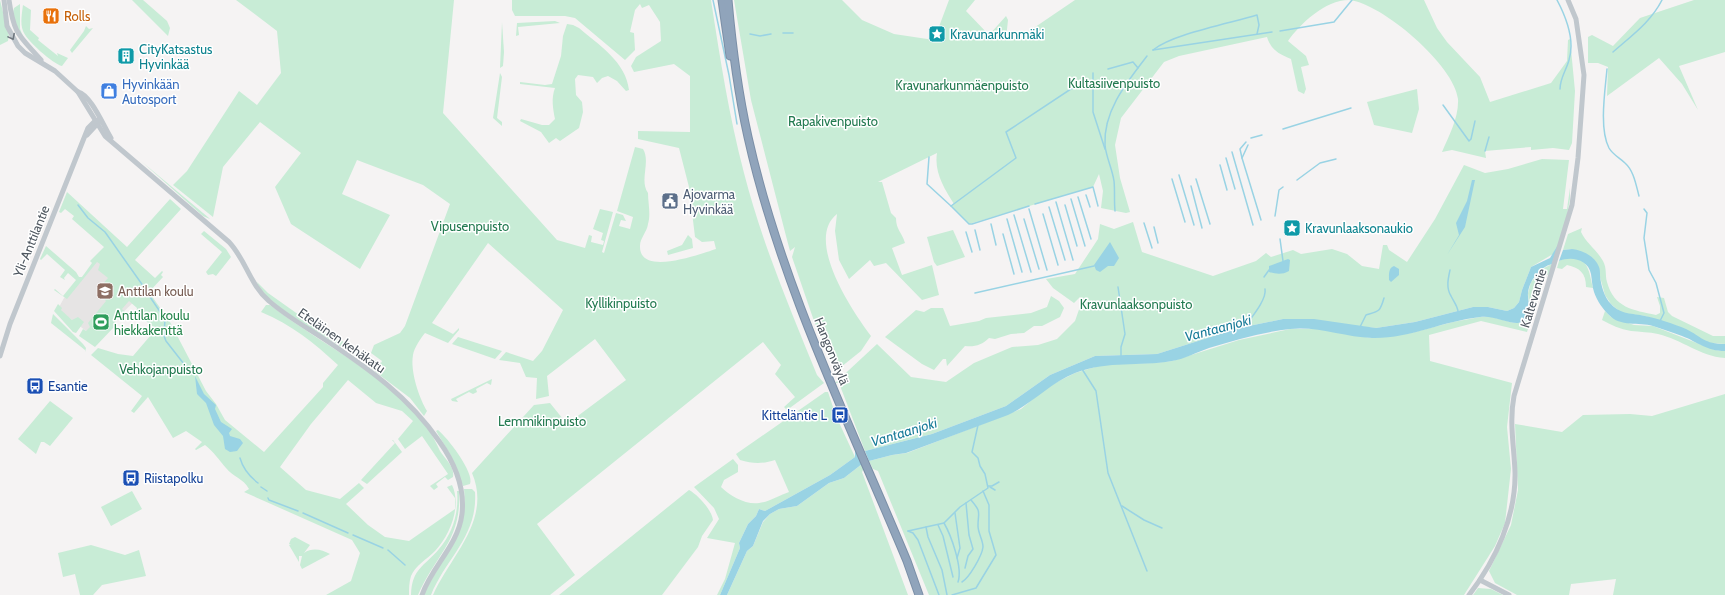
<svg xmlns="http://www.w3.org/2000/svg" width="1725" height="595" font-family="Cabin,sans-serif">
	<rect width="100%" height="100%" fill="#f5f3f3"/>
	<path fill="#e6e4e4" d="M99,258L142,294L115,320L86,331L58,309L64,298Z"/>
	<g fill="#c8ecd6">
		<path d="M0,0L9,36L8,41L0,45Z"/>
		<path d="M132,0H143L167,21L170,28L168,36Z"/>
		<path d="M236,0H454L443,113L557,240L585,248L589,235L592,236L591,242L603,245L604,241L601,240L603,233L593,229L600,209L613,212L602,252L604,253L616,213L623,215L626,221L621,220L619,226L630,229L633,217L617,211L635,147L643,149C651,162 639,180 648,193C648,203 651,214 648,224C647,232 640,238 640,246C639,277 700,254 716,249L714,241L702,242L695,237L689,187L679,148L638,139V131L690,132V76L674,64L634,72L631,66L636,57L661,41L660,22L649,5L642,8L640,4L635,10L630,32L634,33L635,50L625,60L575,18L565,16H515L512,10V0H711C720,58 729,116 744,173C762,243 790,309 817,375L824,383L787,410L784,407L795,397L775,374L781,365L763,342L537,524L575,575L550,595H433C451,555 492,520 472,473L534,405L550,403L567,424L626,380L595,339L547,376L549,396L536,399L537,378L526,377L520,363L499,360L506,352L533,361L542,351L563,310L488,243L432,323L453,334L459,328V330L448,343L425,333C421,338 414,348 413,355C410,371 419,398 427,411L424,416L410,398L365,364L371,358L381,363L382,361L371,353L374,345L400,333L405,326L450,204L423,185L357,160L342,194L390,215L360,269L291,224L275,187L301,153L260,122L223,167L213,217L173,185L187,171L239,91L257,105L281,73L277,31Z"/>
		<path d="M734,0H842L862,20L894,34L934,40L949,0H975L966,11L989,35L1006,16L1008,20L1006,39L1019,38L1075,0H1424L1437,28L1447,42L1480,77L1490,102L1551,83L1567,61L1568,40L1570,39L1575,91L1572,143L1569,150L1553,148L1531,150V147L1485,151L1486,158L1452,150L1442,152C1449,136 1459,117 1458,99C1455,66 1382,3 1349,0C1325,0 1300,24 1288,41L1306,56L1309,65L1301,67L1306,89L1304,94L1298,91L1291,59C1279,54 1271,50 1267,37L1179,56L1164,62L1121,118L1115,145L1120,178L1130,212L1126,213L1101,208L1103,191L1099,174L1093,187L969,224L951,206L954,204C944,188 934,172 937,153L878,182H882L891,213L896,218C896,230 902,232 905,243L892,248L902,275L932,265L939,295L922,300L886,263L874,266L870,260L849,279L839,260L835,231L837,214C804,240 853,312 871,336L861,351L836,371L814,321L792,257L795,247L790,251L786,236L751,100Z"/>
		<path d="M1694,0H1725V52L1679,66L1698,110L1682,84L1659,58L1607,96L1608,67L1598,63H1588V37L1592,35L1613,46L1640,18Z"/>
		<path d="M20,4V29L23,36C17,30 11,16 14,8Z"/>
		<path d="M23,5L31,10L30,30L39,38L38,40L58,56L57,53L68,58L62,66C53,64 26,40 23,31C20,23 22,13 23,5Z"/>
		<path d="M555,21L560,23L518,27L519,35L516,36L517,23Z"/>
		<path d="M502,22L504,52L503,66L500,68Z"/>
		<path d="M567,24L573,25L579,28C599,45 626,62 629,90L626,91L617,81L608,76L602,78L597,83L593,77L578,75L575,79L576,95L582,102L583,112L579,128L560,141L556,138L549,143L541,132L520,121L521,119L542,125H549L555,119C553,109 551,98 555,88L520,84V82L545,85L552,84L561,56L563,36Z"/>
		<path d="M86,26L89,29L93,28L72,53L70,50L84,31Z"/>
		<path d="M500,73L502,77L497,118L502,122V126L493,118Z"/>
		<path d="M1417,89L1419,109L1412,133L1374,125L1367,102Z"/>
		<path d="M1542,159L1569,160L1563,209H1567L1570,188V199L1567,215L1559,243L1553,254L1531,267L1522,290L1519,302L1514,308L1507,311L1488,307H1473L1415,322L1376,328L1283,319L1239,328L1157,354L1095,356L1050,375L1006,406L932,434L865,451L839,383H835L877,344L911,377L946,382L974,363L1012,347L1038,345L1057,339L1075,321L1082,301L1080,297L1074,303L1053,288L1046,279L1075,274L1098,239L1100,224L1114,229L1133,222L1142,252L1213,276L1256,261L1266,253L1271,257L1293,250L1301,254L1332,249L1347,254L1362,266L1379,269L1383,245H1387L1389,250L1407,262L1435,219L1464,165L1485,173L1508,169Z"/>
		<path d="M141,161L209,218L210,219L203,216Z"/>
		<path d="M67,192L127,247L170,199L181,209L135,260L155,278L162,271L163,272L161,275L163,277L149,292L170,322L206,391L216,404L225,420L264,452L323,387V383L338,365C313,342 292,325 261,312L266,305H270C323,346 390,375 430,432C434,438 437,445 440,451C445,459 455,467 453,477L448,480L445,477L436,484L438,487L434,490L430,486L448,474L422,436L405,449L398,439L413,421L402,411L376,403L348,380L311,424L280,467L306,490L340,499L359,483L364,488L346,504L368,525L385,537L409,541L455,509V498L447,487L452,485C462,506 450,535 435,551C427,559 415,566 411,576C409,582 409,589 409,595H326L351,581L360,553L352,540L244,492L249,489C243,478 233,477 226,468C219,460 214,452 205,445L196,450L195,449L202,442L186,431L173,438L148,397L134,413L131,411L142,396L91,355L98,348L118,354L133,356L156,329L136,313L137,308L129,301L122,309L125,312L119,318L117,317L114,327L95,347L79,336L83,329L86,331L90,327L88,323L106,301L104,299L109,292L101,286L108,278L98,270L100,264L97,262L67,299L54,290L55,289L63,296L76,280L68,273L64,278L65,280L60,277L65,270L47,254L41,260L40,259L46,246L76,272L79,277H82L92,263L90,261L104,247L72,219L74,216L65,209L61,213L59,212Z"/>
		<path d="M1582,228L1581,232C1586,243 1597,250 1603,261C1607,268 1605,275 1607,282C1614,308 1633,310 1656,315L1660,313V306L1657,297L1664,298L1668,312L1672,316L1713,336H1725V344L1707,343L1686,330L1645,316L1627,314L1619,311L1611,304L1605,295L1600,277L1572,249L1563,250L1568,234Z"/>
		<path d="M953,230L965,257L937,266L934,262L927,237Z"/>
		<path d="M204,231L226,249L231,257L216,276L213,274L208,275L206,272L222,252L201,234Z"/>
		<path d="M688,235L692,239L693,248L668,255L667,251L682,245Z"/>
		<path d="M1566,258C1589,255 1589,272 1593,288L1586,287C1586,273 1580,268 1567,265L1562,269L1557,268L1559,261Z"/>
		<path d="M1552,264L1549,274L1545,276L1527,332L1481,321L1429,335L1430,361L1512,383L1507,427L1511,469L1505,523L1495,546L1464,595H929L878,471L873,469L869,461L892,455L907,453L1021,409L1045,389L1059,381L1075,373L1105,364L1155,363L1172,361L1239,340L1290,329H1318L1371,338L1411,333L1453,322L1480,317H1492L1514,323H1520L1527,320L1530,315L1528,293L1531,282L1544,268Z"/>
		<path d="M257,282L268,293L309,322L363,353L361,356L356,357C335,340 263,305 257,282Z"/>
		<path d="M1051,296L1059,301L1064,308L1060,317L1042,326H1034L1024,333L1011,334L995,339L989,338C982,345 975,347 965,346L947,366L946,359H943L934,370L922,364L885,337L916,310L924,312L931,308H943L950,326L979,321L986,318L1031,313L1047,307Z"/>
		<path d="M58,304L62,308L61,310L72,320L78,317L84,322L76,333L73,332L54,311Z"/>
		<path d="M1605,311L1611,317L1634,325L1653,326L1715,350L1725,351V358C1699,356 1683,340 1658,334C1649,332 1640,332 1631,331C1620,329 1611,325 1602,320Z"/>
		<path d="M53,314L83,344L86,348L85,352V350L51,323Z"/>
		<path d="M458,337L502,351L495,359L452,344Z"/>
		<path d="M492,379L491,385L487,383L476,389L477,392L473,394L469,392L456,399L458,402L452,401L451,399Z"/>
		<path d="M825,392H828L836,416L855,457L830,475L765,511L759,509L756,516L748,524L739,543L740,548L720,595H717L725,579L735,543L707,538L719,519L714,508L694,487L733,459L738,465V472L724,480L721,487C730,496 746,505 759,503C769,502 780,495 789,492L775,460C763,464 753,464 740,460L736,454Z"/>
		<path d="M1725,394V595H1613L1616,579L1571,584L1569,595H1517L1495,583L1489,571L1511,525L1518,490L1515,424L1562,432L1583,415L1630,414L1652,416Z"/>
		<path d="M50,401L73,418L50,446L44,442H41L36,454L18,439Z"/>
		<path d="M438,430C447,437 475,473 470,484L463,486L450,454L436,431Z"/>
		<path d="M392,440H393L402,452L367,484L361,480L395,443Z"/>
		<path d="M862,464L864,468L862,472L908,595H727L747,551L753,546L763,522L770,514L779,509L797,506L829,483L844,478Z"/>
		<path d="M464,489H472L475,492C478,536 446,558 431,595H424C442,554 469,539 464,489Z"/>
		<path d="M689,490C697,494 712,510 713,520L702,536L698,547L662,595H559Z"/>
		<path d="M132,491L142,509L111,526L101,507Z"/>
		<path d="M457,491H459C462,540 436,554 418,595H411C412,568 424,567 439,549C453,533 459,512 457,491Z"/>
		<path d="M295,537L310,545L304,553C313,547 322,550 330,554L302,569L300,565L302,556H299V562L289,545H291L289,544L291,539Z"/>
		<path d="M91,545L125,555L139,550L146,576L102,585L93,595H80L75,574L63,577L58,553Z"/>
		<path d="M1478,588L1491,589L1503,595H1473Z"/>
	</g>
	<g fill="#99d3e4">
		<path d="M1472,180H1475L1465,227L1447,255L1459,235L1456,223L1467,201Z"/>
		<path d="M1110,242L1119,258L1114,266H1108L1100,272L1096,270L1094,265Z"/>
		<path d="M1559,243L1552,264C1540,267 1529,281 1528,293C1527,304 1536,321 1518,323C1509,324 1493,315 1480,317C1443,321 1409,339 1372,338C1344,337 1318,326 1290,329C1263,332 1235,340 1209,348C1197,352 1185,359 1172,361C1138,367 1110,360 1075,373C1050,383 1032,404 1008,415L906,453L892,455L869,461L865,451L932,434L1006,406L1050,375L1095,356L1157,354L1239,328L1283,319H1314L1376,328L1415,322L1473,307H1488L1507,311L1514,308L1519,302L1522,290L1531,267L1550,258Z"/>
		<path d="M1572,249C1582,250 1595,256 1599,267C1600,269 1600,273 1600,276C1601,285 1604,297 1611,304C1621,315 1632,313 1645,316C1657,318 1674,324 1686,329C1702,337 1704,344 1725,344V351C1706,351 1698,342 1682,336C1673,333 1663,329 1653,326C1639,322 1620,327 1609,315C1603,309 1597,301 1594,292C1592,286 1592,280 1591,274C1588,259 1571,256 1559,261L1563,250Z"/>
		<path d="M1288,259L1290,260L1289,271C1282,275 1276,274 1269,272V266Z"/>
		<path d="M1394,266L1399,269V275L1391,282L1389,280C1389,275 1388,268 1394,266Z"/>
		<path d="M195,376L204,394L216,405L215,409L221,422L232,429L229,433L230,436L240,439L243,443L237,451L230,452L225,449L223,436L214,425L206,403L197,394Z"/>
		<path d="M855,447L862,464L844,478L829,483L797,506L779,509L770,514L763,521L753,546L747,551L727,595H720L740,548L739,543L748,524L756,516L759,509L765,511L830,475L855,457Z"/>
	</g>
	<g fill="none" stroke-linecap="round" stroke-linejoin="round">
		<g stroke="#99d3e4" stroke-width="1.5">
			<path d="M713,0L729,75L737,124"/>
			<path d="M1557,0C1566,17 1575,41 1569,60C1566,71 1560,78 1560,89"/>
			<path d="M1280,31L1334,22L1352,0"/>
			<path d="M783,33H793"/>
			<path d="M750,34L760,36L771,34"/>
			<path d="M1153,50C1172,34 1231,23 1257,15L1259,25L1257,34"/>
			<path d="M1153,50L1272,32"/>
			<path d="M1613,52C1631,36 1651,22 1662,0"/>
			<path d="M1108,69L1133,62L1138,68"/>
			<path d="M1607,69C1605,91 1599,129 1609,148C1613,155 1620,158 1625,163C1634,171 1636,185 1639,196"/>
			<path d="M1093,73V112L1105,149"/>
			<path d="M1443,105L1469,141L1471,139L1475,121"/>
			<path d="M1283,129L1351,108"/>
			<path d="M1251,138L1262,135"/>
			<path d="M1248,145L1242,158L1261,220"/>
			<path d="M1485,151L1489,137"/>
			<path d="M1232,152L1253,225"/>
			<path d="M929,157L927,184L951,206L1016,158L1006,132L1086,79"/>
			<path d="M1226,158L1235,189"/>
			<path d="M1242,158L1240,149L1246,142"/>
			<path d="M1220,165L1227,190"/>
			<path d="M1179,175L1194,225"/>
			<path d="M1172,179L1185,222"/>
			<path d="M1196,179L1210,224"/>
			<path d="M1297,180L1320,163L1336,159"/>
			<path d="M1191,186L1202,228"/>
			<path d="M1086,195L1090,207"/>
			<path d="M1078,197L1091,239"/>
			<path d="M1071,199L1085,246"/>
			<path d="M1056,202L1073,260"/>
			<path d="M1035,204L1093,187L1098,206"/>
			<path d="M78,205L88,218L105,232L146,290"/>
			<path d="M1065,205L1077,246"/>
			<path d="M951,206L969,224H972L1029,206"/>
			<path d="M1049,207L1065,260"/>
			<path d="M1029,209L1047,270"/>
			<path d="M1644,209L1647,213L1644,238L1649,270L1656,283L1664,313L1659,323"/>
			<path d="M1115,211C1114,201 1115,190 1114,181C1112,168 1106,157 1105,145C1103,111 1127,82 1147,56"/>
			<path d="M1043,214L1058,265"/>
			<path d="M1014,215L1031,272"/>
			<path d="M1275,216L1279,190L1283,187"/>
			<path d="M1007,219L1022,272"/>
			<path d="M1024,219L1039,269"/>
			<path d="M1144,223L1152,248"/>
			<path d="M991,224L996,245"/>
			<path d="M1154,227L1158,243"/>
			<path d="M975,230L980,250"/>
			<path d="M966,232L972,252"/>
			<path d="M1003,234L1014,274"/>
			<path d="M1280,239L1283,261"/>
			<path d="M1450,270C1448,279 1446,288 1451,296C1454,302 1457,305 1458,311"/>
			<path d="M1264,277L1269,270"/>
			<path d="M1118,287L1125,334L1121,347V356"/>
			<path d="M975,293L1094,266"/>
			<path d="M148,294L165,319L164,336L166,341L191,373"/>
			<path d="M1360,327L1366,315C1379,311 1380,312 1384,298"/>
			<path d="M1244,328C1250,319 1267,300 1265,289"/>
			<path d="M1082,369L1096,391L1108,473L1147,571"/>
			<path d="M240,458C243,469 249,476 258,483"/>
			<path d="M988,486H992L999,482"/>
			<path d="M261,487L267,491"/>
			<path d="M990,487L995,490"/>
			<path d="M268,498L269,500L298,511"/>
			<path d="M1122,506L1144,520L1162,528"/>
			<path d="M303,513L348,533"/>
			<path d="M955,513L960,548L957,558"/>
			<path d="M944,523C951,535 963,568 958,582"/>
			<path d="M938,525L943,536L953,577"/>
			<path d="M926,527L928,537L942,570L947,595"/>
			<path d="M908,531L944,523L960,507L988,488L985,474L980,466L978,458L972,452L978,425"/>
			<path d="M908,531L913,533L918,540L939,595"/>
			<path d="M353,535L383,548"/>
			<path d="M388,550L405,565"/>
			<path d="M965,568L968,556L973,549L969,535L966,503"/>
			<path d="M962,582C969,578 982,556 983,547C983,540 978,533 978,526C978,511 982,513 971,500"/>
			<path d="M952,595L976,588L996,555L989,531V505L983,491"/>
		</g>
		<g stroke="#7b8fa7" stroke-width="9">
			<g id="highway">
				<path d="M722,0L730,56"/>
				<path d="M728,0C732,46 738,92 748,137C781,285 849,422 907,561L919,595"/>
			</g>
		</g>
		<g stroke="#c0c7cd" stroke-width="5">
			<path d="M4,0L7,26L18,46L25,53L55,71L78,92C91,95 104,127 111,138"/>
			<path d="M9,0C14,35 19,35 41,60"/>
			<path d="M78,92L105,136L229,242C246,260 250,285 269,301C286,316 306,327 324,339C368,368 409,397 439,441C454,462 465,488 462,514C458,546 432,566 422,595"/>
			<path d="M87,135L99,122"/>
			<path d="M0,356L10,324L88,128L95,121L100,120"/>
			<path d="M1480,580L1509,595"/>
			<path d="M1469,595C1496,560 1516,516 1515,472C1514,445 1509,422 1514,396L1572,205L1578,158L1584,75L1576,19L1568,0"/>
		</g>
		<use href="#highway" stroke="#90a4bb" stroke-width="7"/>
	</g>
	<defs><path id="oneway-chevron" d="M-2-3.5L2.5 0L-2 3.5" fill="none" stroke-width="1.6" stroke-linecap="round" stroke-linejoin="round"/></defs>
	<use stroke="#6f777f" href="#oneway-chevron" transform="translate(12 37) rotate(62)"/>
	<defs>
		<g id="restaurant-square" transform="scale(0.9)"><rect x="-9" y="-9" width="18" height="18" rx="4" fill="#e8710a" stroke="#fff"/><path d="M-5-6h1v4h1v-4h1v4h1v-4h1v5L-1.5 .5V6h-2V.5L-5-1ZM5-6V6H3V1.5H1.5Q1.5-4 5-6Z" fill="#fff"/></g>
		<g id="sight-square" transform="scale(0.9)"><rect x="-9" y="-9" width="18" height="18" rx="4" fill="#0f9aa8" stroke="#fff"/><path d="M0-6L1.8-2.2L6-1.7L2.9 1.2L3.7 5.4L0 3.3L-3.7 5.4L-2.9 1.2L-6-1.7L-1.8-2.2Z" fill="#fff"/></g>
		<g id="building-square" transform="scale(0.9)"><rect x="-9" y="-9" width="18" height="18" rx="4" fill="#0f9aa8" stroke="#fff"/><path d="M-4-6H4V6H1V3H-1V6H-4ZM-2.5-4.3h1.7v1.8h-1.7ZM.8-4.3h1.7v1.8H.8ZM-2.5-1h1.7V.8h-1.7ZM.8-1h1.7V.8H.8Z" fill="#fff"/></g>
		<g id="shop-square" transform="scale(0.9)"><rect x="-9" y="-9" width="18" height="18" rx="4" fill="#3f7fe0" stroke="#fff"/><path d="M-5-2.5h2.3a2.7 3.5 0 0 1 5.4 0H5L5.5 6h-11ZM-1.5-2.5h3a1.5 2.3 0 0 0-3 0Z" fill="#fff"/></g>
		<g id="civic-square" transform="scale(0.9)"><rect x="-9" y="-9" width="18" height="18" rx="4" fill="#5c6f8a" stroke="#fff"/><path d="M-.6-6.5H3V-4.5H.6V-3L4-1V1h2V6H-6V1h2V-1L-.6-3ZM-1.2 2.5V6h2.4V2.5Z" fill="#fff"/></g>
		<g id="school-square" transform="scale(0.9)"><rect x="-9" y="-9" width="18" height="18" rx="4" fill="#8d6e63" stroke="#fff"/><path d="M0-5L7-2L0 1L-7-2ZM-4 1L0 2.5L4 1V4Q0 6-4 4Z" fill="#fff"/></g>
		<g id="stadium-square" transform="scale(0.9)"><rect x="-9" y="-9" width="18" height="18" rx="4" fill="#2e9e5b" stroke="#fff"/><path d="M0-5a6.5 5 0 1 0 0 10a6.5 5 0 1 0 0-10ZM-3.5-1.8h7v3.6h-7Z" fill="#fff"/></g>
		<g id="bus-square" transform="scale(0.9)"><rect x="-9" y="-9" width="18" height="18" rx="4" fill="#1a4fb4" stroke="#fff"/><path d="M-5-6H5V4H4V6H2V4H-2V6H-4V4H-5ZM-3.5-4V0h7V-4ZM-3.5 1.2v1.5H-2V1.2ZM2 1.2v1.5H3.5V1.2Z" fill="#fff"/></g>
	</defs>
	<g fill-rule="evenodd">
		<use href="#restaurant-square" x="51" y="16"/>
		<use href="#sight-square" x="937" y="34"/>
		<use href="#building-square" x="126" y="56"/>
		<use href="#shop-square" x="109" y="91"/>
		<use href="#civic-square" x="670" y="201"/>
		<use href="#sight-square" x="1292" y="228"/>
		<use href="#school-square" x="105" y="291"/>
		<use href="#stadium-square" x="101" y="322"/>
		<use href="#bus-square" x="35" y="386"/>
		<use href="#bus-square" x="840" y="415"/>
		<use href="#bus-square" x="131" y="478"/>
	</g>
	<g text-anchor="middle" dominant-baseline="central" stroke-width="3" stroke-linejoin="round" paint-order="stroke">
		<g font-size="13" fill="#c56008" stroke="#fff" text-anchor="start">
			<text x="64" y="16">Rolls</text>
		</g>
		<g font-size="13" fill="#0d838f" stroke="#fff" text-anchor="start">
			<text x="950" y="34">Kravunarkunmäki</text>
			<text x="139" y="49">CityKatsastus<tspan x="139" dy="15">Hyvinkää</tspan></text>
			<text x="1305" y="228">Kravunlaaksonaukio</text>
		</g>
		<g font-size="13" fill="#227a50" stroke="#fff">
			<text x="1114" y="83">Kultasiivenpuisto</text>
			<text x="962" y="85">Kravunarkunmäenpuisto</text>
			<text x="833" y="121">Rapakivenpuisto</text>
			<text x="470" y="226">Vipusenpuisto</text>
			<text x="621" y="303">Kyllikinpuisto</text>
			<text x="1136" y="304">Kravunlaaksonpuisto</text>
			<text x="161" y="369">Vehkojanpuisto</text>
			<text x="542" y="421">Lemmikinpuisto</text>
		</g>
		<g font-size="13" fill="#366cbe" stroke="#fff" text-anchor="start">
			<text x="122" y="84">Hyvinkään<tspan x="122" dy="15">Autosport</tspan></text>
		</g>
		<g font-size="13" fill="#4e5e75" stroke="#fff" text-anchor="start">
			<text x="683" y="194">Ajovarma<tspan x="683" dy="15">Hyvinkää</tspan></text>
		</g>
		<g font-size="13" fill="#4c555e" stroke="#fff">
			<text transform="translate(31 241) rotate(-68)">Yli-Anttilantie</text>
			<text transform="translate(1533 298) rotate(-73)">Kaltevantie</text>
			<text transform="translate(342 340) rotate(35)">Eteläinen kehäkatu</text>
			<text transform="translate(832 351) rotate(68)">Hangonväylä</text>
		</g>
		<g font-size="13" fill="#785e54" stroke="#fff" text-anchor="start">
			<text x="118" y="291">Anttilan koulu</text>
		</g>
		<g font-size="13" fill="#27864d" stroke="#fff" text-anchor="start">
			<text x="114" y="315">Anttilan koulu<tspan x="114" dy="15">hiekkakenttä</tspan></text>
		</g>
		<g font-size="13" fill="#164399" stroke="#fff" text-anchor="start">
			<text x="48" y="386">Esantie</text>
			<text x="827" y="415" text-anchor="end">Kitteläntie L</text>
			<text x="144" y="478">Riistapolku</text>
		</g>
		<g font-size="14" font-style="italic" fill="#1b7d9a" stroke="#fff">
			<text transform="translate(1218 328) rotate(-15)">Vantaanjoki</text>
			<text transform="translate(904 432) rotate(-17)">Vantaanjoki</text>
		</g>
	</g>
</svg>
